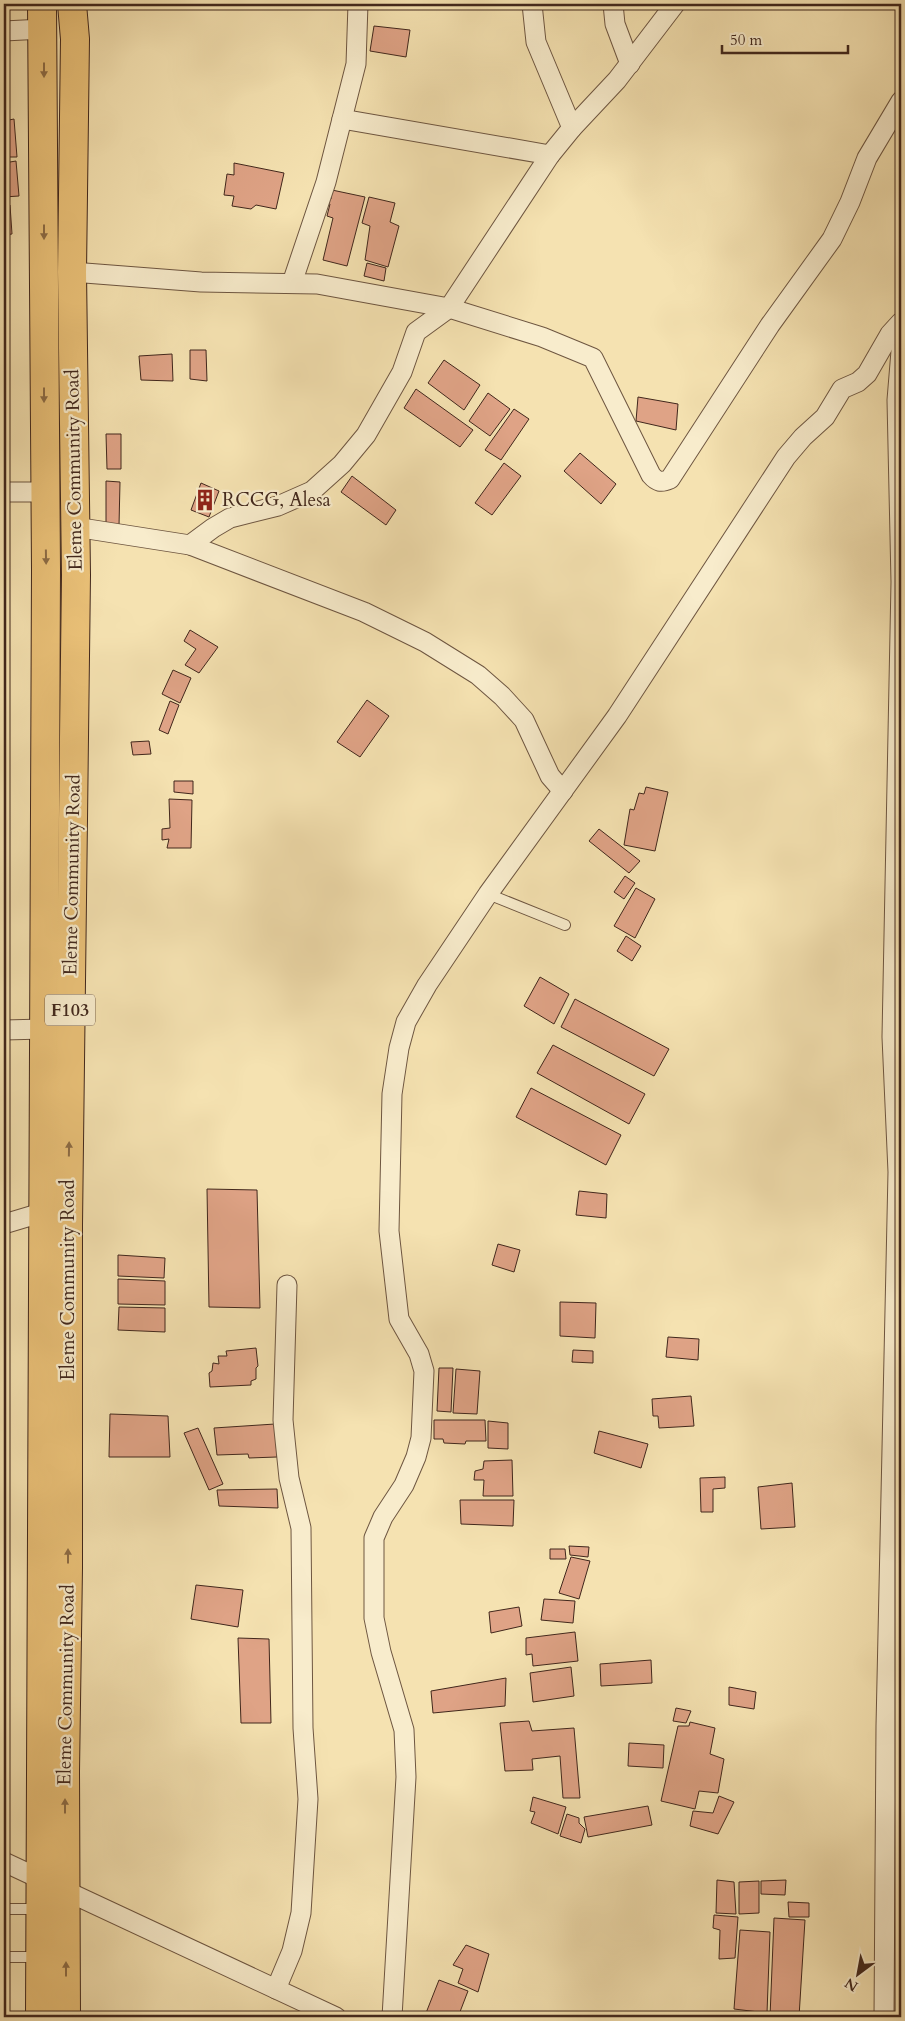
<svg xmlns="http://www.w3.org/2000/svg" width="905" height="2021" font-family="Cardo,serif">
	<rect width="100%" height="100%" fill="#f5e2b1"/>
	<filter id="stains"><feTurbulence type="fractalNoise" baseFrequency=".004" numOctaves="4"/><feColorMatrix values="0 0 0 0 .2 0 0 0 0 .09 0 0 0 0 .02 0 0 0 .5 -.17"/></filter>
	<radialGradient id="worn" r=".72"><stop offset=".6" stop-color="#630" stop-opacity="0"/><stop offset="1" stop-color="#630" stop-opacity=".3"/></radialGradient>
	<g fill="#dfa386" stroke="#41271c">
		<path d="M374,26L410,30L406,57L370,51Z"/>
		<path d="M14,119L17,157H4V121Z"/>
		<path d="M16,161L19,196L4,197V163Z"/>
		<path d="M234,163L284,173L276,209L256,205L251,209L232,206L234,196L224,195L227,174L234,175Z"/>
		<path d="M332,190L365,197L347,266L323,260L333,218L327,216L330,204L327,203L328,199H331Z"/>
		<path d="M369,197L395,203L390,222L399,226L388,267L365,260L370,226L362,223Z"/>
		<path d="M10,205L12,234L4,235V206Z"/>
		<path d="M367,263L386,268L384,281L364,276Z"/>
		<path d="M190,350H206L207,381L190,379Z"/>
		<path d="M172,354L173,381L141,380L139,356Z"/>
		<path d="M444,360L480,385L464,410L428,383Z"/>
		<path d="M416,389L473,430L460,447L404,408Z"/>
		<path d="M488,393L510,409L490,436L469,421Z"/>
		<path d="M638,397L678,404L676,430L636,421Z"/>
		<path d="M514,409L529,419L501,460L485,450Z"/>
		<path d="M106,434H121V469H107Z"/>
		<path d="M580,453L616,484L601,504L564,471Z"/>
		<path d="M504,463L521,476L492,515L475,503Z"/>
		<path d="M352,476L396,510L386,525L341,492Z"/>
		<path d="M106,481L120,482L119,526L106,524Z"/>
		<path d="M201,483L219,491L209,517L191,510Z"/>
		<path d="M190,630L218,647L199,673L185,665L196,649L184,641Z"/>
		<path d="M173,670L191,678L180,703L162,694Z"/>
		<path d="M367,700L389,716L360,757L337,742Z"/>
		<path d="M170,701L179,705L168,734L159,730Z"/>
		<path d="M149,741L151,754L133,755L131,742Z"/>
		<path d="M174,781H193V794L174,792Z"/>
		<path d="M646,787L668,792L655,851L624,845L630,809L634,810L639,793L644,794Z"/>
		<path d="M169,799L192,800L191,848H167L169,839L162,840V829L170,828Z"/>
		<path d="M599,829L640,861L629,873L589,841Z"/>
		<path d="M625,876L635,883L624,899L614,892Z"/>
		<path d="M636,888L655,899L635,938L614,926Z"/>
		<path d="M626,936L641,946L632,961L617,951Z"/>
		<path d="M540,977L569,994L554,1024L524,1006Z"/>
		<path d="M575,999L669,1049L654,1076L561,1027Z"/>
		<path d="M553,1045L645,1094L629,1124L537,1073Z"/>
		<path d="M531,1088L621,1135L606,1165L516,1117Z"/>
		<path d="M207,1189L257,1190L260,1308L209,1307Z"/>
		<path d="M579,1191L607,1194L606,1218L576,1215Z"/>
		<path d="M498,1244L520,1250L514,1272L492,1265Z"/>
		<path d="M118,1255L165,1258L164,1278L118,1276Z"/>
		<path d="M118,1279L165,1281V1305L118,1304Z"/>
		<path d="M560,1302L596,1303L595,1338L560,1336Z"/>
		<path d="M119,1307L165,1308V1332L118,1330Z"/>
		<path d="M668,1337L699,1339L698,1360L666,1357Z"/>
		<path d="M256,1348L258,1366L256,1368V1379L251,1381V1385L210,1387L209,1373L212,1371L213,1363L219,1364L218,1356H227L226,1351Z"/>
		<path d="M573,1350L593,1351V1363L572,1362Z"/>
		<path d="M439,1368H453L451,1412L437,1411Z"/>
		<path d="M456,1369L480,1371L477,1414L453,1413Z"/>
		<path d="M691,1396L694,1426L659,1428L658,1416H653L652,1399Z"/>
		<path d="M110,1414L168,1416L170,1457H109Z"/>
		<path d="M434,1420H485L486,1441H466L465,1444L444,1443L443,1439H434Z"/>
		<path d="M488,1421L508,1423V1449L488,1448Z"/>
		<path d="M275,1424L277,1457L249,1458L248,1454L217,1455L214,1428Z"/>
		<path d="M198,1428L223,1484L209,1490L184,1433Z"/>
		<path d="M599,1431L648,1444L641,1468L594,1453Z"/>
		<path d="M512,1460L513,1496H483L484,1480H474L475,1471L483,1469L484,1461Z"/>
		<path d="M725,1477V1488L713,1489V1512H701L700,1478Z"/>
		<path d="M792,1483L795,1527L761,1529L758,1487Z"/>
		<path d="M277,1489L278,1508L219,1506L217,1490Z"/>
		<path d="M460,1500H514L513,1526L461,1524Z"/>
		<path d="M569,1546L589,1547L588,1557L570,1555Z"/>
		<path d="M550,1549H565L566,1559H550Z"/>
		<path d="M571,1557L590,1561L579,1599L559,1593Z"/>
		<path d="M196,1585L243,1590L238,1627L191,1619Z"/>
		<path d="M544,1599L575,1601L573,1623L541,1620Z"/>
		<path d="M519,1607L522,1626L491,1633L489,1612Z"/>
		<path d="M575,1632L578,1661L533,1666L532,1654L526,1655V1638Z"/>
		<path d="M238,1638L269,1639L271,1723H241Z"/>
		<path d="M651,1660L652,1683L601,1686L600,1664Z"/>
		<path d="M571,1667L574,1696L533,1702L530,1673Z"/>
		<path d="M506,1678L505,1706L433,1713L431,1691Z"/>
		<path d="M729,1687L756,1692L754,1709L729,1705Z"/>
		<path d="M676,1708L691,1711L686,1723L673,1721Z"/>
		<path d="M529,1721L532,1731L574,1728L580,1798H563L560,1756L532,1759L533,1770L505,1771L500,1723Z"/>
		<path d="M690,1722L715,1728L710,1754L724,1759L718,1793L699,1791L695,1809L661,1801L678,1726H689Z"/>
		<path d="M629,1743L664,1745L663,1768L628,1766Z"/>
		<path d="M719,1796L734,1802L718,1834L690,1826L693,1811L713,1813Z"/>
		<path d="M533,1797L566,1807L558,1834L531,1823L535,1812L530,1811Z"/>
		<path d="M648,1806L652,1825L588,1837L584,1817Z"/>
		<path d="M567,1814L579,1818V1823L585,1829L581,1843L560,1836Z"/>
		<path d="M717,1880L734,1882L736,1914L716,1913Z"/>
		<path d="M786,1880L785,1895L761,1894V1881Z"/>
		<path d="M759,1881V1913L739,1914V1882Z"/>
		<path d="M788,1902L809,1903V1917H789Z"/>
		<path d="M714,1915L738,1917L735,1958L719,1959L720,1930L713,1928Z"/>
		<path d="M774,1918L805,1920L799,2017H770Z"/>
		<path d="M740,1930L770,1932L767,2013L734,2009Z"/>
		<path d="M466,1945L489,1954L478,1992L458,1983L463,1969L453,1965Z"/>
		<path d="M439,1980L468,1991L458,2017H435L426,2013Z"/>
	</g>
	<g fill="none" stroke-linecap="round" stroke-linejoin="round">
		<g stroke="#6e5641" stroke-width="12">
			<g id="lane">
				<path d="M488,894L565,925"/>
				<path d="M4,1909H40"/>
				<path d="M4,1957H39"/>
			</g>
		</g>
		<g stroke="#6e5641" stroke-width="21">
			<g id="street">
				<path d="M532,4L536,42L572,128"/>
				<path d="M613,4L615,24L630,64"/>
				<path d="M4,31L43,29"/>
				<path d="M342,119L550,155"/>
				<path d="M72,272L201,282L317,284L449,308L542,337L593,358L651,475C657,482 661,483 670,479L770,325L832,239L850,202L867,158L901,101"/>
				<path d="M292,283L326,182L356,64L358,4"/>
				<path d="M4,492H44"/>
				<path d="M75,527L190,545L364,612L425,642L478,675L502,696L524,720L550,776L563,791"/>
				<path d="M190,545L213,528L230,518L278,506L312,491L342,464L366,435L402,372L416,332L449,308L550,155L572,128L617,80L675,4"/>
				<path d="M4,1030L44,1029"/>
				<path d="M4,1224L44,1212"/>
				<path d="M4,1862L336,2017"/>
				<path d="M276,1989L292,1951L301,1913L308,1799L303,1728L301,1528L289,1478L283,1420L287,1285"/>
				<path d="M392,2017L406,1777L404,1730L381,1652L374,1618V1538L383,1517L404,1485L416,1457L421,1438L424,1371L419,1354L399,1319L389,1231L392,1094L399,1048L406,1022L427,985L488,894L617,716L786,457L803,437L825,417L842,389L858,382L867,374L890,334L901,322"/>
				<path d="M884,2017L886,1726L898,1172L892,1037L901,582L897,400L901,351"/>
			</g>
		</g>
		<g stroke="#41271c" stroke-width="30">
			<g id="primary">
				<path d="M40,2017L46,569L42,4"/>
				<path d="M66,2017L65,1771L68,1568V1225L76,575L72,272L75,39L72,4"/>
			</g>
		</g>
		<use href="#lane" stroke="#f8eccc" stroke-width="10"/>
		<use href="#street" stroke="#f8eccc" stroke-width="19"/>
		<use href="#primary" stroke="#eac178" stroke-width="28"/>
	</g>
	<defs><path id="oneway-solid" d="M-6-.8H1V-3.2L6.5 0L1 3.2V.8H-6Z" transform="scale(1.25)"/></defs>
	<g fill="#8d6c45">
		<use href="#oneway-solid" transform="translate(44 70) rotate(90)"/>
		<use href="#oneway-solid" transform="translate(44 232) rotate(90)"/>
		<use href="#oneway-solid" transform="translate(44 395) rotate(90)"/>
		<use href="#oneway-solid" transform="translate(46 557) rotate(89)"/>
		<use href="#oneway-solid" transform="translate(69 1149) rotate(-89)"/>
		<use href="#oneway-solid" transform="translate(68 1556) rotate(-90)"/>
		<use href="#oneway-solid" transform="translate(65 1806) rotate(-90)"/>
		<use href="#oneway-solid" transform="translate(66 1969) rotate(-90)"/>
	</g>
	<defs>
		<g id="building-bare" transform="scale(1.725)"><path d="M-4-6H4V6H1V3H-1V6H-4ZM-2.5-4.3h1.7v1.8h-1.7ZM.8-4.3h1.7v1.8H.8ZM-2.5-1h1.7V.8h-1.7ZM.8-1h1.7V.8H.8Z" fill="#8f2418" stroke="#f8eccc" stroke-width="2.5" paint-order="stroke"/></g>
	</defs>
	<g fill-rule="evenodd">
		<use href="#building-bare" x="205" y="500"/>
	</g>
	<g text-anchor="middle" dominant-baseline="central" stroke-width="4.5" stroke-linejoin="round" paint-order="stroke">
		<rect fill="#f8eccc" stroke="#786251" stroke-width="1" x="45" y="994.5" width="50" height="31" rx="4"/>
		<g font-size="18" font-weight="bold" fill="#41271c">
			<text x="70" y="1010">F103</text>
		</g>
		<g font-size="19" fill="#41271c" stroke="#f8eccc">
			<text transform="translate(74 470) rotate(-91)">Eleme Community Road</text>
			<text transform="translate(72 875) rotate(-89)">Eleme Community Road</text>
			<text transform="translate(68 1280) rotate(-90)">Eleme Community Road</text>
			<text transform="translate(66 1685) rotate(-89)">Eleme Community Road</text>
		</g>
		<g font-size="19" fill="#41271c" stroke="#f8eccc" text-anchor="start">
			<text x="222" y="500">RCCG, Alesa</text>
		</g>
	</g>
	<rect width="905" height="2021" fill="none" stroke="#f5e2b1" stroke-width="20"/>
	<rect x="5" y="5" width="895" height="2011" fill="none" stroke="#41271c" stroke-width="2.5"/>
	<rect x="10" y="10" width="885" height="2001" fill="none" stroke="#41271c"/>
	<g transform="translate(858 1974) rotate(212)" stroke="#f8eccc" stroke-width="4" paint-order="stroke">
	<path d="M0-4L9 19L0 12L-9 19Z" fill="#41271c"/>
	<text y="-8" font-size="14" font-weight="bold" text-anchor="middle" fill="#41271c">N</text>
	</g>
	<path d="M722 45v8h126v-8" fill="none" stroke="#41271c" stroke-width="2.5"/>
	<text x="730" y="45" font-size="15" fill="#41271c" stroke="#f8eccc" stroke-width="4" paint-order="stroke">50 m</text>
	<rect width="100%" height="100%" filter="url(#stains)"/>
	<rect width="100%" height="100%" fill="url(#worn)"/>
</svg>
